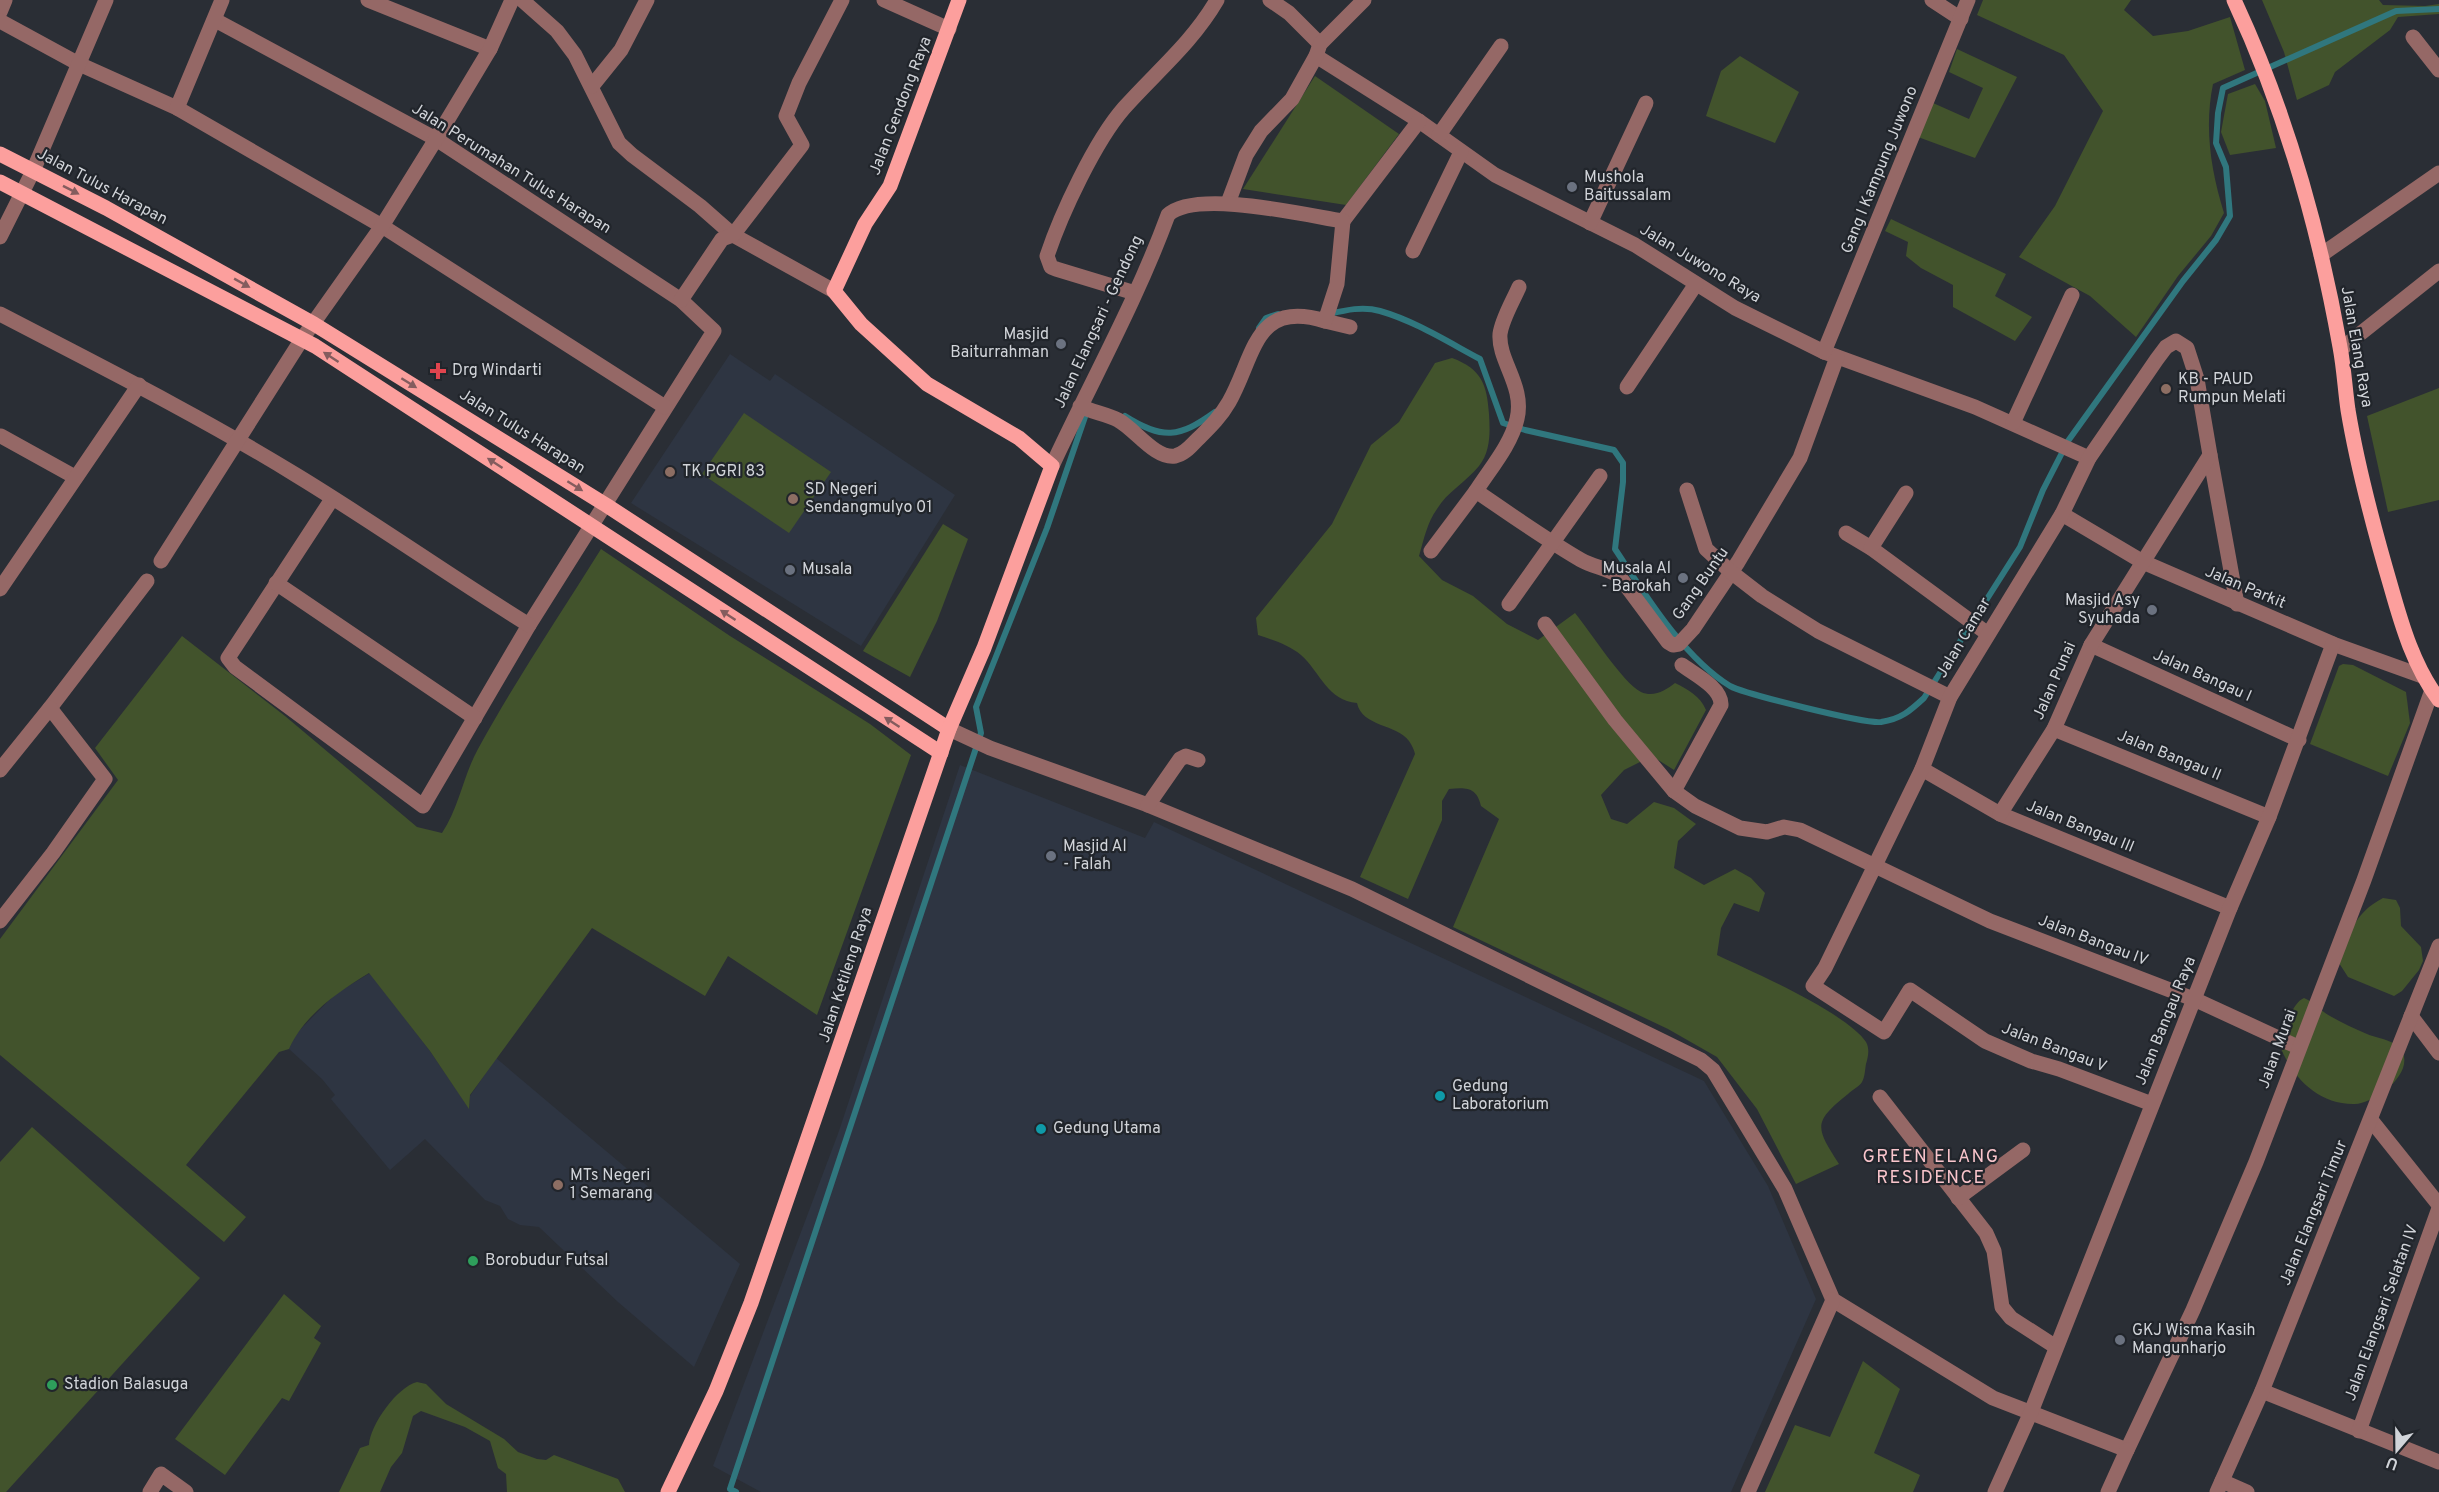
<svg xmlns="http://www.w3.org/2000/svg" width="2439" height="1492" font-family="Overpass,sans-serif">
	<rect width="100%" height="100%" fill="#2a2e35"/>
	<g fill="#2e3542">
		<path d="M730,354L770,381L775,374L955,495L861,646L631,503Z"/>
		<path d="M960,765L1145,838L1154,822L1704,1081L1768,1186L1816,1299L1731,1492H761L713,1466L839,1131Z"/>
		<path d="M370,973L430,1051L469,1108L470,1096L496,1058L740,1264L694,1367L618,1302L539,1227L520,1225L508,1219L500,1206L485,1200L425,1139L390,1170L331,1099L335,1095L322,1079L289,1049L295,1035L335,994Z"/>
	</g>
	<g fill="#42532c">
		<path d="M1983,0H2131L2124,10L2153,36L2188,31L2230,17L2245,70L2213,84C2204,128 2211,171 2224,213L2211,236L2178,276L2136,337L2090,296L2019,257L2055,206L2103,111L2064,55L1977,15Z"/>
		<path d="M2262,0H2379L2383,5L2425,6L2439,4V14L2398,17L2390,30L2335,72L2329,85L2297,100L2284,52Z"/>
		<path d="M1957,49L2017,77L1975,158L1918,137L1933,103L1969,119L1983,88L1949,72Z"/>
		<path d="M1740,56L1799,92L1775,143L1706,116L1721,71Z"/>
		<path d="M1315,76L1399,134L1346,205L1243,189Z"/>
		<path d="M2255,84L2265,101L2276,148L2230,155L2221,132L2228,94Z"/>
		<path d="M1891,219L2006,274L1995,296L2032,317L2015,341L1953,307V285L1921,268L1906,256L1908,242L1885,231Z"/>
		<path d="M1452,358C1482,369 1487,385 1489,414C1490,432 1491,451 1479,466C1466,482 1447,492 1437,509C1427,523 1424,539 1419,556L1442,580L1473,596L1507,624L1538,640L1575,613C1590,631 1623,683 1641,692C1654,698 1666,690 1675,683C1689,690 1700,696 1706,710L1674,770L1652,756L1624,770L1601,795L1611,819L1627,824L1654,802L1674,808L1696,824L1678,841L1674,868L1704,885L1735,869L1751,878L1765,893L1759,912L1734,903L1721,928L1717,955C1751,971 1847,1013 1866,1042C1870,1049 1868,1057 1866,1064C1865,1069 1865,1077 1862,1082C1860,1086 1852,1090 1848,1094C1813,1122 1815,1127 1839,1164L1796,1184L1757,1109L1717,1057L1668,1029L1453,927L1499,819L1481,806C1477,787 1466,787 1449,789L1442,801V820L1408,899L1360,877L1415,754C1414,750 1412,745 1409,741C1397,724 1362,727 1357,703C1328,701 1320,672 1301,655C1289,645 1273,640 1258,635L1256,618L1332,524L1371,445L1399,422L1435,363Z"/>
		<path d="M2439,388V500L2388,512L2367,416Z"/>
		<path d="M744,413L831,472L789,533L702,474Z"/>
		<path d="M943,524L968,539L937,621L910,677L863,651Z"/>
		<path d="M601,549L730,636L870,724L911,755L817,1015L728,956L705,996L592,928L470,1095L469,1109L430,1051L369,973C338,992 304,1015 289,1049L279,1052L186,1165L246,1217L224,1242L0,1055V939L118,780L95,748L182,636L285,716L417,827L442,833C459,808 463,776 478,749C515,681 560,615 601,549Z"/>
		<path d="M2343,664L2353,665L2406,692L2410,723L2388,776L2310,744L2339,666Z"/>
		<path d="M2383,898L2396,900L2400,908L2401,926L2421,947L2423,961L2419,970L2402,991L2394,996L2348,977L2339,963C2349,934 2354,913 2383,898Z"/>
		<path d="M2304,998C2314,1002 2321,1011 2330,1016C2342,1023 2355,1029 2367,1034C2379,1039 2397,1040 2403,1053C2412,1076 2374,1103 2355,1104C2318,1105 2292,1077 2280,1046C2283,1034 2291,1003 2304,998Z"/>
		<path d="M32,1127L200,1278L6,1492H0V1162Z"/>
		<path d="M284,1294L321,1326L314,1338L321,1343L289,1401L282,1398L225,1475L175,1439Z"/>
		<path d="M1863,1361L1900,1389L1874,1453L1920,1475L1913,1492H1765L1795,1425L1830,1437Z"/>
		<path d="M417,1382L426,1384L446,1404L504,1439L518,1452L537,1459L546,1460L554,1455L618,1479L625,1492H507L506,1474L498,1468L490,1441L465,1427L421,1411L413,1416L402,1453L391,1467L380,1492H339L360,1448L369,1445C370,1425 397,1387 417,1382Z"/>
	</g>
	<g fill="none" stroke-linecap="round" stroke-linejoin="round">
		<g stroke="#30777e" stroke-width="6">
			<path d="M1329,314C1346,310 1363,306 1380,311C1415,321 1448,342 1480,359L1503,423L1525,430L1614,450L1623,463V482L1615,549C1645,594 1683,657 1730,686C1745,694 1865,724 1881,722C1901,719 1910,711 1924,698L2020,547L2043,490L2068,441L2183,281L2216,240L2230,216L2226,167L2216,143L2218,113L2223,88L2396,11L2439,9"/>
			<path d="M1259,328L1266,318L1278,314"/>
			<path d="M1125,416C1163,440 1179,438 1215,412"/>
			<path d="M736,1492L730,1489L981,733L976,707L1047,528L1087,411"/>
		</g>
		<g stroke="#956866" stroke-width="15">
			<path d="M368,0L490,49"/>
			<path d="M522,0L557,31L575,55L619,143L632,155L700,206L733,235L834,291"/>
			<path d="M884,0L949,29"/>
			<path d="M1270,0L1289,13L1320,44"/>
			<path d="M1932,0L1961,19"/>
			<path d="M0,12L5,0"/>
			<path d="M215,20L436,139L681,300L714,331L529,625L423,806L235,667L228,658L332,499"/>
			<path d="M0,21L79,64L177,108L382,226L665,407"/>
			<path d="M2413,37L2439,70"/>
			<path d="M1316,56L1419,121L1495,175L1635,245L1735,308L1824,352L1975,407L2089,458"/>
			<path d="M592,86L621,50L647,0"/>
			<path d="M177,108L222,0"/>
			<path d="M1439,135L1501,46"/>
			<path d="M1228,203L1246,155L1261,131L1292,99L1316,56L1320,44L1364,0"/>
			<path d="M1343,221L1419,121"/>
			<path d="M1590,223L1646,103"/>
			<path d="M0,237L33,171L106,0"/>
			<path d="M1413,251L1461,152"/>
			<path d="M2321,255L2439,173"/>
			<path d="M1519,287C1513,301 1502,319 1500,334C1498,361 1525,386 1517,419C1511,445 1490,469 1476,491C1511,515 1545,539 1581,560C1593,567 1607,568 1619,576L1668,642L1673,645L1679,644L1693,629L1738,562L1800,458L1837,357"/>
			<path d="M1135,293L1056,269L1051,267L1047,256C1061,214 1095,141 1124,108C1156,72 1192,43 1217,0"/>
			<path d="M681,300L722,239L733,235L802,145L786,116L799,83L842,0"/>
			<path d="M0,314C100,366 200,416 296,475C375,523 451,577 529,625"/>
			<path d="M1325,321L1350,327"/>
			<path d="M2341,349L2439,271"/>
			<path d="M1824,352L1968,0"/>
			<path d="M1627,387L1696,284"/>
			<path d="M2013,423L2072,295"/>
			<path d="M1,436L75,477"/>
			<path d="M2210,455L2237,604"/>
			<path d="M1052,466C1091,382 1136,302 1168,215C1195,189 1305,215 1343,221L1337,284L1325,321C1254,299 1255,356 1229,402C1221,416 1211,426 1200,437C1193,443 1186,454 1175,456C1155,459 1135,429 1118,420C1106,414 1092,412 1080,406"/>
			<path d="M1687,490L1706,549L1731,572L1762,596L1818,631L1950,697"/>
			<path d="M2062,514L2143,562L2333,644L2422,676"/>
			<path d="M1846,533L1871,548L1988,634"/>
			<path d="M1871,548L1906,493"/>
			<path d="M1431,551L1476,491"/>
			<path d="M161,561L302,339L382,226L436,139L490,49L512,0"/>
			<path d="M276,583L475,718"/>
			<path d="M0,589L139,385"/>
			<path d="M1509,604L1600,476"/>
			<path d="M1545,624L1615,720L1674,791L1695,806L1740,828L1767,832L1784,827L1800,830L1990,921L2196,1000L2298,1047"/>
			<path d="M2091,645L2299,740"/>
			<path d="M50,708L147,581"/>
			<path d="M949,729L990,748L1148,805L1352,889L1701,1060L1713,1070L1785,1189L1833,1300L1993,1398L2127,1450L2193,1310L2256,1162L2364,880L2432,690"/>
			<path d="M2054,729L2269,817"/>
			<path d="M1922,769L2000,814L2230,908"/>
			<path d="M0,770L50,708L105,779L53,853L0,921"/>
			<path d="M1674,791L1721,705C1722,688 1694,674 1682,665"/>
			<path d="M1148,805L1180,759L1186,756L1198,760"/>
			<path d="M2000,814L2054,729L2091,645L2210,455L2197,379L2187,348L2176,341L2166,347L2157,359L2089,458L2062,514L1950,697L1922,769L1825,968L1813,986L1884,1032L1910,990L1985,1041L2031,1061L2059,1069L2152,1104"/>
			<path d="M2411,1016L2439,1053"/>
			<path d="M1880,1097L1986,1233L1994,1251L2002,1307L2011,1318L2056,1347"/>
			<path d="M2371,1120L2439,1205"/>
			<path d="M1958,1198L2023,1150"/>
			<path d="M2262,1391L2439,1462"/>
			<path d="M2359,1431L2439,1208"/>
			<path d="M2222,1481L2247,1492"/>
			<path d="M150,1492L161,1474L186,1492"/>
			<path d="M1748,1492L1833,1300"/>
			<path d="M1995,1492L2031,1412L2230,908L2269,817L2333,644"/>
			<path d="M2108,1492L2127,1450"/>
			<path d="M2217,1492L2262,1391L2439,946"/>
		</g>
		<g stroke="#fc9f9d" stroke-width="15">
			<path d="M2234,0C2285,109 2319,229 2340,347C2344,368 2345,389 2348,410C2358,470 2374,529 2391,587C2402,626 2414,667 2439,700"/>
			<path d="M0,154L106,208L314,324L606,505L949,729"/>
			<path d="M0,182L315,346L941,753"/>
			<path d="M668,1492L716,1391L751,1303L949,729L984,648L1052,466L1019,438L927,384L861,324L834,291L865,224L890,186L959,0"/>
		</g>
	</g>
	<defs><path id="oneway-solid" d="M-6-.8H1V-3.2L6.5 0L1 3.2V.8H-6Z" transform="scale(1.5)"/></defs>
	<g fill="#845c5e">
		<use href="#oneway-solid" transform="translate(71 190) rotate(27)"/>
		<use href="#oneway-solid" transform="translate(242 283) rotate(29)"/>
		<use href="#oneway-solid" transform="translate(331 357) rotate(-147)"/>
		<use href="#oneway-solid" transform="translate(409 383) rotate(32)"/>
		<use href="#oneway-solid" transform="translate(495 463) rotate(-147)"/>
		<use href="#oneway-solid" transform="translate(575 486) rotate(32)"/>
		<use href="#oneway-solid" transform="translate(728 615) rotate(-147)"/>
		<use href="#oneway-solid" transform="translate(892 722) rotate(-147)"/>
	</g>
	<g fill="#6b7280" stroke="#21252b" stroke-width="2">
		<circle cx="1572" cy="187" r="6"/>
		<circle cx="1061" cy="344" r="6"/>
		<circle cx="790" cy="570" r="6"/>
		<circle cx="1683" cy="578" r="6"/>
		<circle cx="2152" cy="610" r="6"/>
		<circle cx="1051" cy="856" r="6"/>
		<circle cx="2120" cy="1340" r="6"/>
	</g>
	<path fill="#e0444e" stroke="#21252b" stroke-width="2" d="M435 362h6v6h6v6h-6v6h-6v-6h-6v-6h6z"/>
	<g fill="#8d6e63" stroke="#21252b" stroke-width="2">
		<circle cx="2166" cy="389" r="6"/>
		<circle cx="670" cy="472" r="6"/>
		<circle cx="793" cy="499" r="6"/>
		<circle cx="558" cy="1185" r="6"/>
	</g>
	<g fill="#0f9aa8" stroke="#21252b" stroke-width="2">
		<circle cx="1440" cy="1096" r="6"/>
		<circle cx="1041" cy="1129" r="6"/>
	</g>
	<g fill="#2e9e5b" stroke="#21252b" stroke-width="2">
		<circle cx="473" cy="1261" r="6"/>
		<circle cx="52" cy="1385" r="6"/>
	</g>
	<g text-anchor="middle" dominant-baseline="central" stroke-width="4.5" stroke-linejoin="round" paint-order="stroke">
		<g font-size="16" fill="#d1d4d9" stroke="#21252b">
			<text transform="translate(901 106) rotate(-69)">Jalan Gendong Raya</text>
			<text transform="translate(511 169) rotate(32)">Jalan Perumahan Tulus Harapan</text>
			<text transform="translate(1880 170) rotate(-68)">Gang I Kampung Juwono</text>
			<text transform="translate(102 187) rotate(28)">Jalan Tulus Harapan</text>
			<text transform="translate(1700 264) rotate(31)">Jalan Juwono Raya</text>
			<text transform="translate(1099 322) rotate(-65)">Jalan Elangsari - Gendong</text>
			<text transform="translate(2356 347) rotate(80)">Jalan Elang Raya</text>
			<text transform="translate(522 432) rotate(32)">Jalan Tulus Harapan</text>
			<text transform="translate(1701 584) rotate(-55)">Gang Buntu</text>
			<text transform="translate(2245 588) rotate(23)">Jalan Parkit</text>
			<text transform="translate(1964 638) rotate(-59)">Jalan Camar</text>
			<text transform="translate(2202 676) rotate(24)">Jalan Bangau I</text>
			<text transform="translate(2055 681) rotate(-66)">Jalan Punai</text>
			<text transform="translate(2169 756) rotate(22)">Jalan Bangau II</text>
			<text transform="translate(2080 827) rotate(22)">Jalan Bangau III</text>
			<text transform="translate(2093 941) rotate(21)">Jalan Bangau IV</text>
			<text transform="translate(846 975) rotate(-72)">Jalan Ketileng Raya</text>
			<text transform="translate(2166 1021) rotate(-68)">Jalan Bangau Raya</text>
			<text transform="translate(2054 1048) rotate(21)">Jalan Bangau V</text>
			<text transform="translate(2278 1049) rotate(-70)">Jalan Murai</text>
			<text transform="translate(2314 1213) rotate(-68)">Jalan Elangsari Timur</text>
			<text transform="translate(2382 1313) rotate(-70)">Jalan Elangsari Selatan IV</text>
		</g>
		<g font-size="16" fill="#d1d4d9" stroke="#21252b" text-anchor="start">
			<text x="1584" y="178">Mushola<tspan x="1584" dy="18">Baitussalam</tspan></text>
			<text x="1049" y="335" text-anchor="end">Masjid<tspan x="1049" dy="18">Baiturrahman</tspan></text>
			<text x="452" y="371">Drg Windarti</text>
			<text x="2178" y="380">KB - PAUD<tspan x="2178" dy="18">Rumpun Melati</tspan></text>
			<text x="682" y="472">TK PGRI 83</text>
			<text x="805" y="490">SD Negeri<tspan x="805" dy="18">Sendangmulyo 01</tspan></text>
			<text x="1671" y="569" text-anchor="end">Musala Al<tspan x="1671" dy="18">- Barokah</tspan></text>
			<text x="802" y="570">Musala</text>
			<text x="2140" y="601" text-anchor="end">Masjid Asy<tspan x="2140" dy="18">Syuhada</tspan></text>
			<text x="1063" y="847">Masjid Al<tspan x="1063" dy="18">- Falah</tspan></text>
			<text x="1452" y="1087">Gedung<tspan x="1452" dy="18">Laboratorium</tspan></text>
			<text x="1053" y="1129">Gedung Utama</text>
			<text x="570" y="1176">MTs Negeri<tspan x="570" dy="18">1 Semarang</tspan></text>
			<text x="485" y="1261">Borobudur Futsal</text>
			<text x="2132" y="1331">GKJ Wisma Kasih<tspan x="2132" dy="18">Mangunharjo</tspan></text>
			<text x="64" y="1385">Stadion Balasuga</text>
		</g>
		<g font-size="18" letter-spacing="1.5" fill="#f9c5cc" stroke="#21252b">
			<text x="1931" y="1157">GREEN ELANG<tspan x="1931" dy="21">RESIDENCE</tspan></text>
		</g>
	</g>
	<g transform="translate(2397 1450) rotate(200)" stroke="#21252b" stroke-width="4.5" paint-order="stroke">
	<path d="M0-4.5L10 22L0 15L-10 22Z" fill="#d1d4d9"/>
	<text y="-9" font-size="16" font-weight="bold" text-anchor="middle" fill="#d1d4d9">U</text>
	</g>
</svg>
